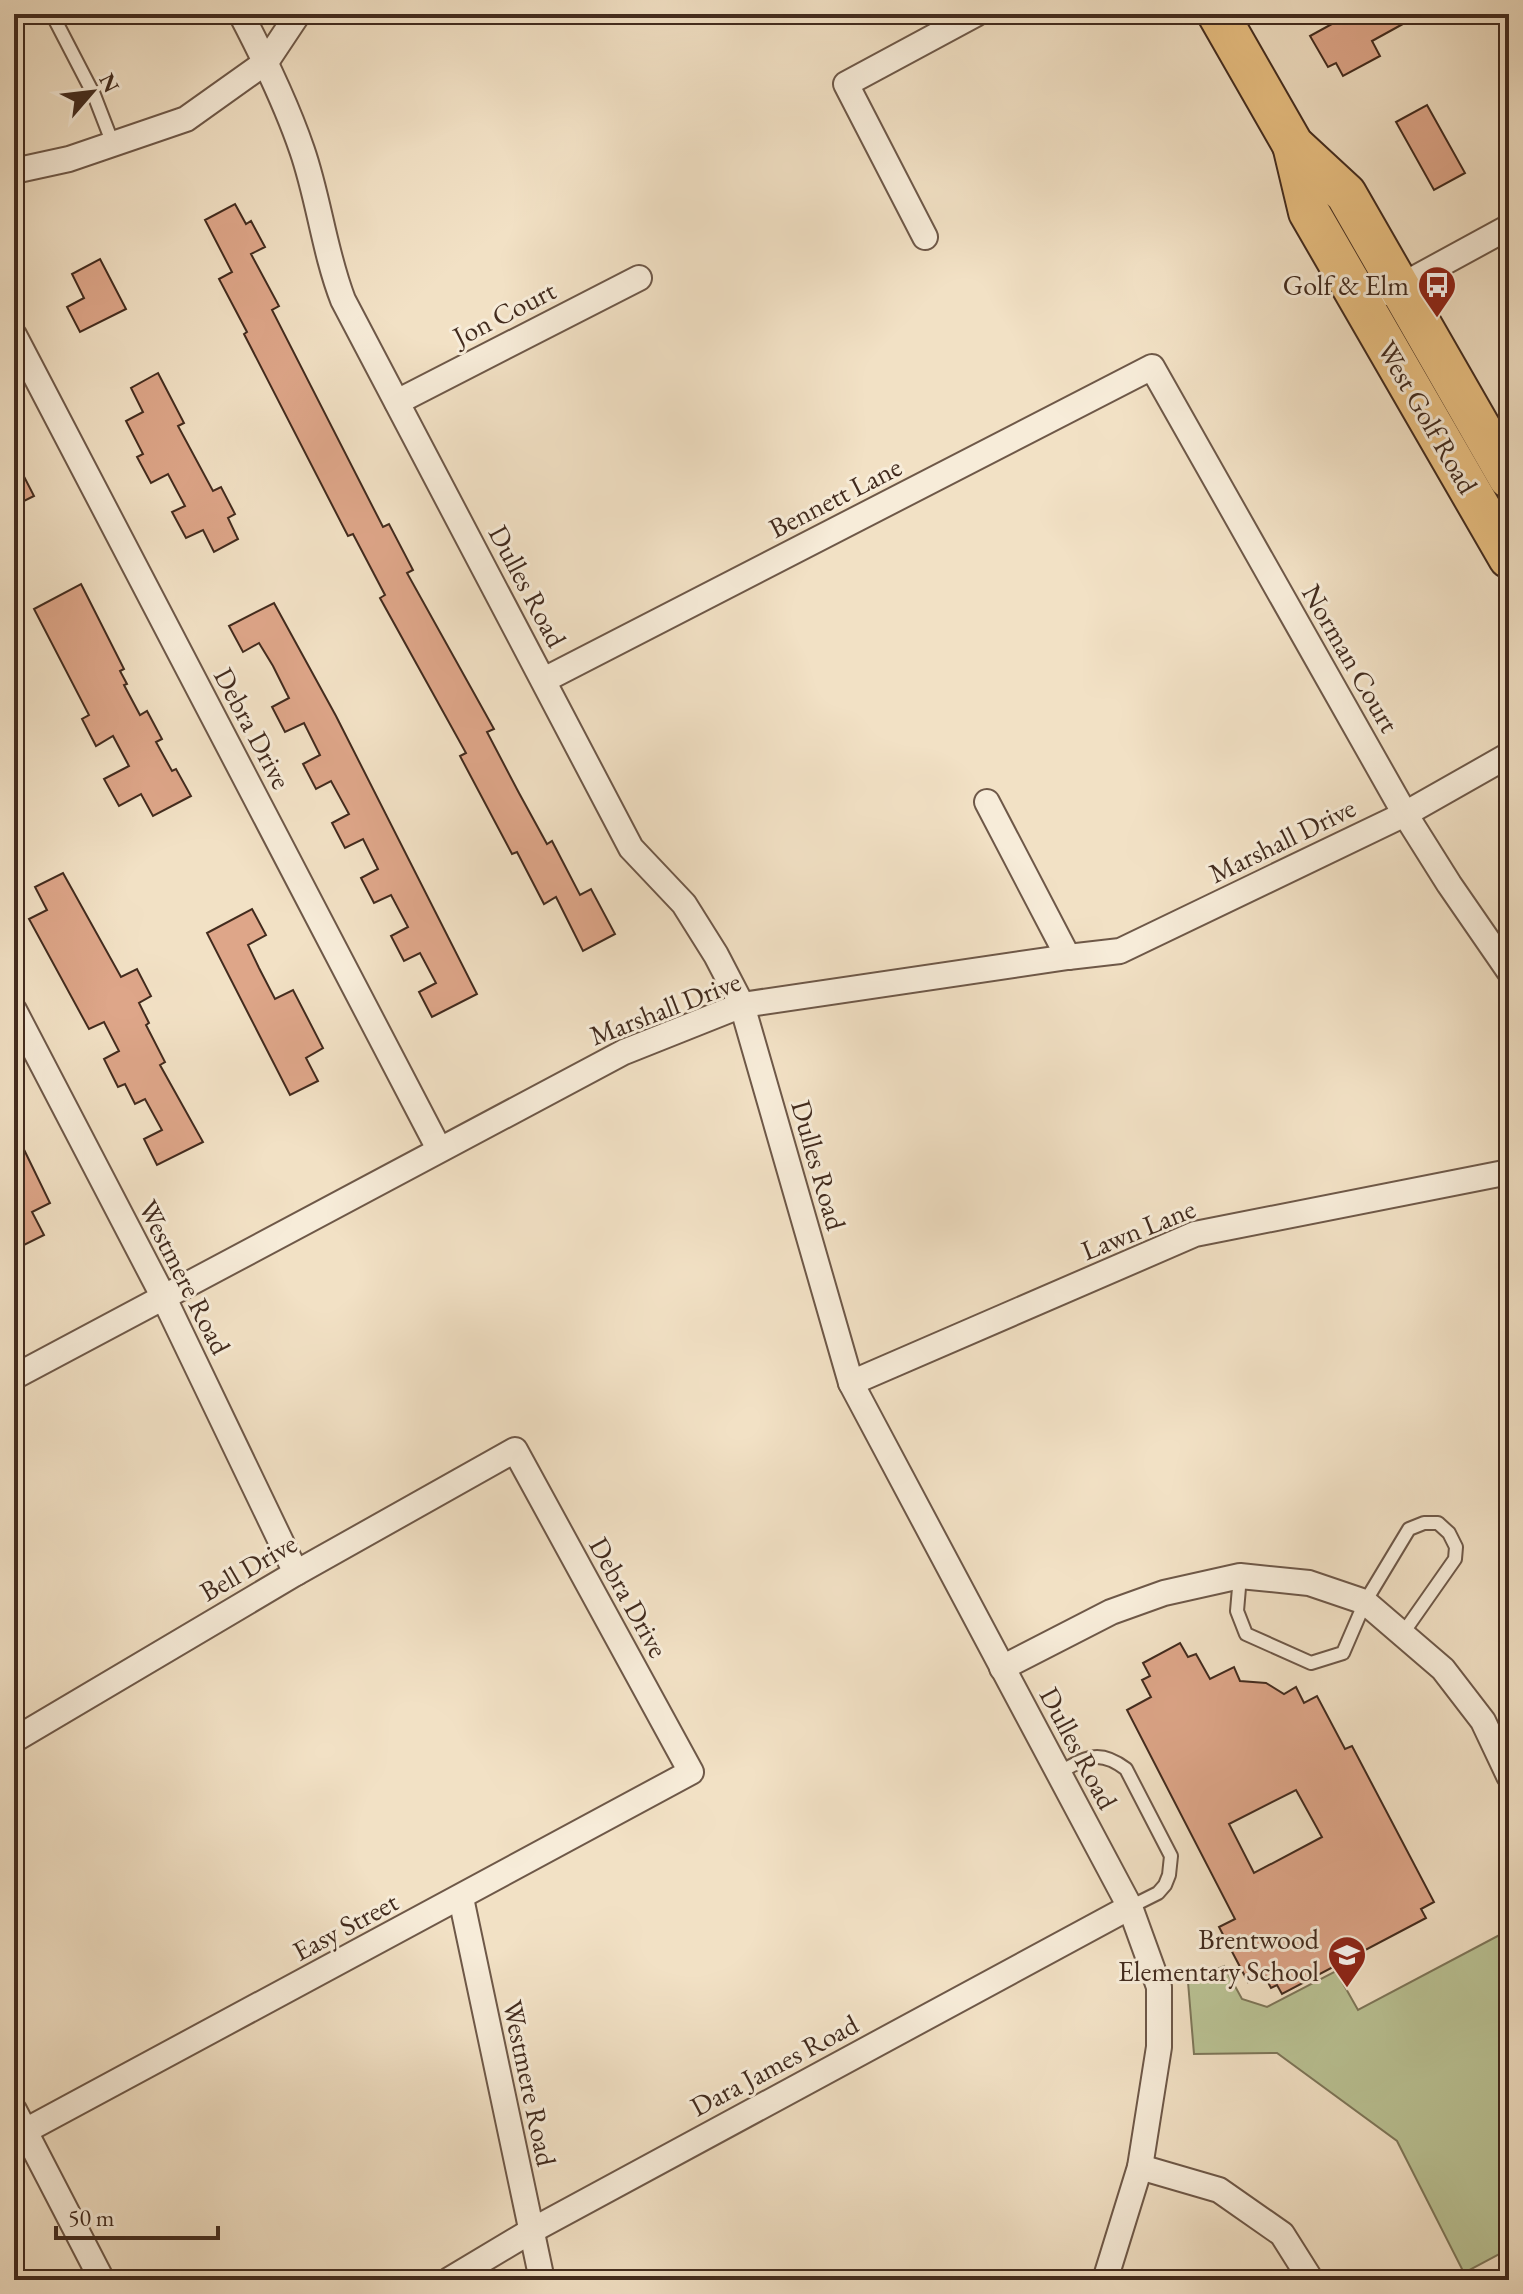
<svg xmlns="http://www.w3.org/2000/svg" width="1523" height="2294" font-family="'EB Garamond',serif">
	<rect width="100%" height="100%" fill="#f2e1c5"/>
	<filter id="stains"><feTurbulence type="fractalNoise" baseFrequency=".0025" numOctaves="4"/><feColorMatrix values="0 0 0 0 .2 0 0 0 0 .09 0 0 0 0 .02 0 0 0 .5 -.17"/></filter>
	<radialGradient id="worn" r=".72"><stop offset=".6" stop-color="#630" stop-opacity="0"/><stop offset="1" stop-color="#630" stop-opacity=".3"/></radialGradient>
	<path fill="#bac395" stroke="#7e775a" stroke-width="2" d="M1509,1930V2249L1464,2273L1397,2141L1277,2053L1194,2054L1188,1982L1224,1966L1242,1999L1267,2007L1336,1971L1358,2010Z"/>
	<g fill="#dea689" stroke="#422b1e" stroke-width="2" fill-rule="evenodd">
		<path d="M1350,14H1421L1372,41L1380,56L1343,76L1336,63L1328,67L1310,36Z"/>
		<path d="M1427,105L1465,173L1434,190L1396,122Z"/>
		<path d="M235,204L246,224L251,221L265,247L251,254L279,306L272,310L383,527L389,524L413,570L407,573L494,729L487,732L519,793L547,844L552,841L580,895L591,889L615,934L583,951L556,897L544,904L517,852L512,854L460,756L466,753L380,598L385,595L353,534L348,536L244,334L247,332L219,279L232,272L205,220Z"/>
		<path d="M100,259L126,309L80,332L67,307L84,298L72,274Z"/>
		<path d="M158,373L184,423L178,426L213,491L221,487L235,514L228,518L238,539L214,552L203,530L186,538L172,512L185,506L168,474L151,483L137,457L143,454L126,421L143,412L131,388Z"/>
		<path d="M14,457L34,496L14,506Z"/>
		<path d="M81,584L124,669L120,671L127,684L124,685L140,715L147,711L162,739L156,742L172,771L176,769L191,796L153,816L141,794L119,806L104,779L129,766L113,736L96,746L82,719L89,715L34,609Z"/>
		<path d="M274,603L336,716L477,994L432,1017L419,992L436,983L420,953L404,961L391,936L408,927L391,895L374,903L361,878L378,869L363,839L345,848L332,823L349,814L331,781L316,789L303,764L320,755L304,723L285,732L272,707L289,698L273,666L259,643L243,652L229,626Z"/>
		<path d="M63,873L121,977L137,969L151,996L139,1003L149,1023L146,1025L165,1062L160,1065L203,1142L157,1165L144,1139L162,1130L145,1099L135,1104L125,1084L118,1087L104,1059L119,1051L104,1022L89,1029L29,919L47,910L35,887Z"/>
		<path d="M252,909L266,935L248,945L259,968L275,999L293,990L323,1048L306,1058L318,1081L290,1095L207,933Z"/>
		<path d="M14,1129L50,1203L32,1212L44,1235L14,1250Z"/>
		<path d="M1180,1643L1188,1657L1196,1654L1210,1679L1234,1667L1240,1681L1266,1683L1284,1694L1296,1687L1304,1703L1317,1696L1345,1749L1352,1746L1434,1902L1421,1909L1426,1918L1282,1994L1277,1985L1271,1988L1263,1973L1248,1982L1219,1927L1235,1919L1127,1710L1151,1697L1142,1680L1150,1676L1143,1663ZM1296,1790L1322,1837L1254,1873L1229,1824Z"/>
	</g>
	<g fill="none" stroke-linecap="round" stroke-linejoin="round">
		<g stroke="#6e5848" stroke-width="16">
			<g id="lane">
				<path d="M52,14L94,95L113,144"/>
				<path d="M1240,1576L1237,1611L1246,1634L1311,1663L1343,1653L1365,1602L1409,1529L1424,1523H1438L1449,1533L1456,1547L1455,1559L1401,1636"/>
				<path d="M1058,1773C1086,1758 1098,1748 1126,1769L1171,1856L1169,1875L1165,1885L1158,1893L1130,1907"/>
			</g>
		</g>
		<g stroke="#6e5848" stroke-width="28">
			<g id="street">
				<path d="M241,14C264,58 286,103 302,150C319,199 324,251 343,300L631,848L684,904L716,955L742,1005L851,1383L1130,1907L1159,1987V2047L1140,2167L1105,2280"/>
				<path d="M14,171L69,159L186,119L266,62L298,14"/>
				<path d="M925,237L846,84L976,14"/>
				<path d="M1388,293L1509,227"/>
				<path d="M14,335L439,1149"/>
				<path d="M397,402L639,278"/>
				<path d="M544,680L1152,367L1405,814L1449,884L1509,971"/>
				<path d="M987,802L1068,957"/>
				<path d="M14,1010L163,1296L296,1573"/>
				<path d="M14,1377L624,1052L742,1005L1068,957L1120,951L1405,814L1509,755"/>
				<path d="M851,1383L1195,1234L1509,1172"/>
				<path d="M1002,1668L1111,1612L1164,1593L1240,1576L1309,1583L1365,1602L1443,1669L1483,1721L1509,1776"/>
				<path d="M14,1740L296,1573L515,1450L691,1772L25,2131"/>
				<path d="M461,1898L542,2280"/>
				<path d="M14,2110L102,2280"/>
				<path d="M1140,2167L1219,2190L1282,2234L1311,2280"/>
				<path d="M449,2280L531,2231L1130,1907"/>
			</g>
		</g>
		<g stroke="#422b1e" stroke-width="44">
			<g id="primary">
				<path d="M1218,14L1293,145L1346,194L1509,478"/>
				<path d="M1293,145L1309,212L1509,558"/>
			</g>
		</g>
		<use href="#lane" stroke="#f7ecd9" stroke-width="12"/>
		<use href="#street" stroke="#f7ecd9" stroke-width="24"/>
		<use href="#primary" stroke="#e9c082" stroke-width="40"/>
	</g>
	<defs>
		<g id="bus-pin" transform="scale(2)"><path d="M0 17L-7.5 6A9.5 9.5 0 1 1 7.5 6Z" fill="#8f2418" stroke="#f7ecd9"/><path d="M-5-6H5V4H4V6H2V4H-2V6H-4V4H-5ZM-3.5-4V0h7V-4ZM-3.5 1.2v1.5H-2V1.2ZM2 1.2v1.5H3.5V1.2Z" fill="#fff"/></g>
		<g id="school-pin" transform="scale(2)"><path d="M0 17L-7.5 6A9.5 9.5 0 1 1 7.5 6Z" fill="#8f2418" stroke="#f7ecd9"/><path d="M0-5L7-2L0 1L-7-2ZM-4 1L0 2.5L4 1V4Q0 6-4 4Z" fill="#fff"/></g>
	</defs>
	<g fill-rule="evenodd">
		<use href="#bus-pin" x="1437" y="285"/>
		<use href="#school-pin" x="1347" y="1955"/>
	</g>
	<g text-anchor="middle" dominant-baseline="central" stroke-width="6" stroke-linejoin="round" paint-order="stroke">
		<g font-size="28" fill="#422b1e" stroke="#f7ecd9" text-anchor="end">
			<text x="1409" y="285">Golf &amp; Elm</text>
			<text x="1319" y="1939">Brentwood<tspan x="1319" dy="32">Elementary School</tspan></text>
		</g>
		<g font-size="28" fill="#422b1e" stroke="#f7ecd9">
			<text transform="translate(504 313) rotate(-27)">Jon Court</text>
			<text transform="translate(1428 417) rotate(60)">West Golf Road</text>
			<text transform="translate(835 497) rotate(-27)">Bennett Lane</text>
			<text transform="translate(528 586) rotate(62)">Dulles Road</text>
			<text transform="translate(1351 658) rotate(60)">Norman Court</text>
			<text transform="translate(253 728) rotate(62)">Debra Drive</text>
			<text transform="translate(1282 840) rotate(-26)">Marshall Drive</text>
			<text transform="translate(665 1008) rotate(-21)">Marshall Drive</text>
			<text transform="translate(819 1165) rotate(74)">Dulles Road</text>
			<text transform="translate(1138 1229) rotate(-22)">Lawn Lane</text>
			<text transform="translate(185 1277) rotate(63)">Westmere Road</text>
			<text transform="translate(248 1567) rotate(-30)">Bell Drive</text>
			<text transform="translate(629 1597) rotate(61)">Debra Drive</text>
			<text transform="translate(1079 1748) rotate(62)">Dulles Road</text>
			<text transform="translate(345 1926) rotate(-28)">Easy Street</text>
			<text transform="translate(774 2065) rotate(-28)">Dara James Road</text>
			<text transform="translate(530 2083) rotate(78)">Westmere Road</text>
		</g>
	</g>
	<rect width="1523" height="2294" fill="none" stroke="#f2e1c5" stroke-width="48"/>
	<rect x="16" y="16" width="1491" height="2262" fill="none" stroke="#422b1e" stroke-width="4"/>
	<rect x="24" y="24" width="1475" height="2246" fill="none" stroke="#422b1e" stroke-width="2"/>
	<g transform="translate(92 92) rotate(62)" stroke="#f7ecd9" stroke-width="6" paint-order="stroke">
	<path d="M0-6L14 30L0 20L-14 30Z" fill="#422b1e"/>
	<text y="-12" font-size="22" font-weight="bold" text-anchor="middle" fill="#422b1e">N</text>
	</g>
	<path d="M56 2226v12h162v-12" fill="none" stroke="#422b1e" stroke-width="4"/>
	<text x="68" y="2226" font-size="24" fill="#422b1e" stroke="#f7ecd9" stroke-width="6" paint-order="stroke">50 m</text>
	<rect width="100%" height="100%" filter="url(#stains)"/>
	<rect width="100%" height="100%" fill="url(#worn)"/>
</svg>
